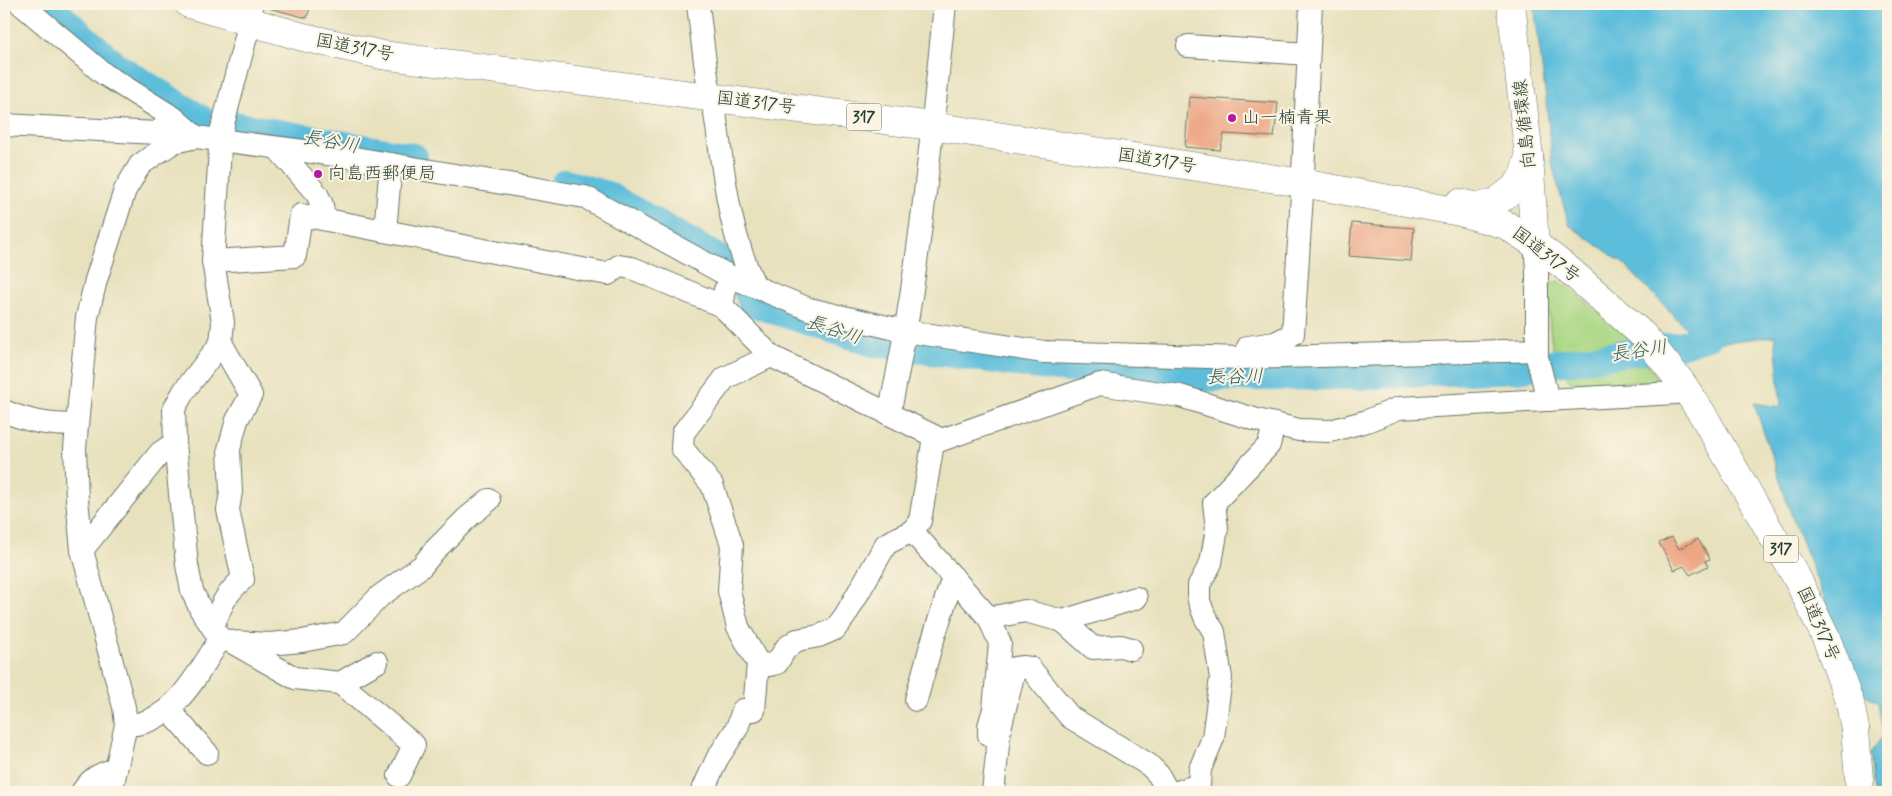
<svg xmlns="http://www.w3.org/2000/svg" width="1892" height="796" font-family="Mynerve,'Klee One',sans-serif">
	<rect width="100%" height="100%" fill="#fcf5e5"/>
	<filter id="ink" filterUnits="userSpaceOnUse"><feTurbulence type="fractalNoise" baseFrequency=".02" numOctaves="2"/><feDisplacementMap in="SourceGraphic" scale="10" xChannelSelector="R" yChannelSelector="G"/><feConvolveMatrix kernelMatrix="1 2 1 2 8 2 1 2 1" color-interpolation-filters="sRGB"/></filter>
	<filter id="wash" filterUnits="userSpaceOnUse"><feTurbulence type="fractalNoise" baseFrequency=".0096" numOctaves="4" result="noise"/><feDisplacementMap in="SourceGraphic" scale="20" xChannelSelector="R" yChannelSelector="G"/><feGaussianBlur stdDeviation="1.12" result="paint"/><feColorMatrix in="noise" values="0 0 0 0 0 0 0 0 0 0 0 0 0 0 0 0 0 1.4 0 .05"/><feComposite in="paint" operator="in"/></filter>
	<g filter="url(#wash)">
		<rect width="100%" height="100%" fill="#e8e1be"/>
		<path fill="#aad784" stroke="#648a5c" d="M1558,281L1571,289L1633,341L1660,382L1575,383C1568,379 1563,374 1559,367C1549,350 1549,306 1547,286Z"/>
		<path fill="#5dbedb" stroke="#3e7e88" d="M1534,4H1888V792H1874L1870,753L1883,736L1878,703L1863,693L1848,660L1792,517L1754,403L1781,407L1775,336L1692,346L1686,328L1623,263L1569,225L1552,164L1547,107Z"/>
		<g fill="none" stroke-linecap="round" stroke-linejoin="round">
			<g stroke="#5dbedb" stroke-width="28">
				<path d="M47,4L115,65L209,124H228L414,157"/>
				<path d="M565,183L607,195L739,270L752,303L873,343L1046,367L1170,378L1355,376L1517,369L1680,345L1708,336"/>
			</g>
		</g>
		<g id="blocks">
			<g fill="#eca684">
				<path d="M269,4H311L307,18L269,8Z"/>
				<path d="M1189,97L1278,103L1274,137L1224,134L1220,150L1185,147Z"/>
				<path d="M1352,223L1414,228L1411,261L1349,256Z"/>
				<path d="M1672,537L1679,549L1698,539L1710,559L1705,561L1708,566L1690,575L1684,566L1674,570L1659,543Z"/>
			</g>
		</g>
	</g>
	<g filter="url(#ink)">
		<use href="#blocks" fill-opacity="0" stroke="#657664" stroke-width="1"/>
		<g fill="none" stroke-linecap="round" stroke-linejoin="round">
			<g stroke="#657664" stroke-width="24">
				<g id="minor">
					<path d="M21,4L104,74L174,118L196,137"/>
					<path d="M698,4C701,30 704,57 708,83C710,93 714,103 715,113C724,173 728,231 755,286"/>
					<path d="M1188,46L1308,54"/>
					<path d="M4,125L157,133L174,118"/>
					<path d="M277,148L317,194L322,205L324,219"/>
					<path d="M385,231L391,164"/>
					<path d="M1535,244L1537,270V357L1548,400"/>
					<path d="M213,261L295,256L301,215L608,274L619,266L632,268L722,306"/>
					<path d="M725,290L722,306L771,356L940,439"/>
					<path d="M221,343L184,391L174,409L175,443L187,565L192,591L201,610L220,639L232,642L269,644L302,641L344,633L380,596L422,566L434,551L467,518L489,500"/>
					<path d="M1248,347L1275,343L1293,334L1302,195L1311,4"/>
					<path d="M4,411C29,422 50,425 77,425"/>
					<path d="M889,414C919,279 931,141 945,4"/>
					<path d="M912,531L989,618L1000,643L994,709L989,726V735L993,736L1000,728L1015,668L1023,667L1030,668L1070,717L1149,765L1158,774L1168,792"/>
					<path d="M82,550L160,453L175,443"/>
					<path d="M989,618L1025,611L1063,621L1136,598"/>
					<path d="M1063,621L1093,648L1121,646L1131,649"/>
					<path d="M213,627C221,606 225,594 243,579L228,510L231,492L229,449L237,420L251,395L221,343L223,322L213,261L221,132L247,33V21L252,4"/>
					<path d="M235,644L295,678L340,683L414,745L399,776"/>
					<path d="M758,663L769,665L777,663L786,648L797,640L819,636L835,629L845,616L886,544L912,531L920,521L933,443L1100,384L1180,396L1257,420L1299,430L1330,431L1367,421L1399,408L1676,393L1687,391"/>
					<path d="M340,683L377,662"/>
					<path d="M916,700L930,649L953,577"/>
					<path d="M169,710L207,753"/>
					<path d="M126,725C173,725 198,673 220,639"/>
					<path d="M82,792C92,777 99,774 116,769"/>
					<path d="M111,792L126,725L124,707L82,550L77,499L75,448L87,317L96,280L125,190L140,165L154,155L174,142L196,137L343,156L585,197L729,276L809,309L905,331L1044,352L1241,358L1537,350"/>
					<path d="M702,792L717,759L737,728L743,710H754L758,663L738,627L729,591L732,545L712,485L682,448L683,433L725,378L771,356"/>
					<path d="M993,792L1000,728"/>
					<path d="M1177,792L1199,785L1200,769L1213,738L1221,678L1214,632L1205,617L1199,601V585L1211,563L1217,528L1214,503L1269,445L1274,424"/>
				</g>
			</g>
			<g stroke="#657664" stroke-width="29">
				<g id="major">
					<path d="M1511,4L1529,157L1535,244"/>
					<path d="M1855,729L1860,792"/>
				</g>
			</g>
			<g stroke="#657664" stroke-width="29">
				<g id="highway">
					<path d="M189,4L303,37L382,55L932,126L1302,183L1460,212L1506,225L1535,244L1569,270L1643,335L1681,382L1703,415L1797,578L1827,640L1850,703L1855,729"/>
					<path d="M1459,203L1478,207L1495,203L1516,187L1523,176L1529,157"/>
				</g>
			</g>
			<use href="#minor" stroke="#fff" stroke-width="22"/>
			<use href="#major" stroke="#fff" stroke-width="28"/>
			<use href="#highway" stroke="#fff" stroke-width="28"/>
		</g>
	</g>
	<g fill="#b5179e" stroke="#fcf5e5" stroke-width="2">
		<circle cx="1232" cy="118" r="5"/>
		<circle cx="318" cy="174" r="5"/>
	</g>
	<g text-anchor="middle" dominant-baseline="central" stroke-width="4" stroke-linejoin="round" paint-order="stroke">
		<g fill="#fcf5e5" stroke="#617469" stroke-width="1">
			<rect x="846.5" y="103.5" width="35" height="27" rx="4"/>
			<rect x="1763.5" y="535.5" width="35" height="27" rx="4"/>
		</g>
		<g font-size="16" font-weight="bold" fill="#1f3d34">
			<text x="864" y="117">317</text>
			<text x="1781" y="549">317</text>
		</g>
		<g font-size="18" fill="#1f3d34" stroke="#fcf5e5">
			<text transform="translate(355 48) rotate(11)">国道317号</text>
			<text transform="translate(756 103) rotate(7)">国道317号</text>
			<text transform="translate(1525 124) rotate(-96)">向島循環線</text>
			<text transform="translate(1157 161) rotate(9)">国道317号</text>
			<text transform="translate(1546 255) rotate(37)">国道317号</text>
			<text transform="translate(1818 624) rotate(66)">国道317号</text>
		</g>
		<g font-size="18" fill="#1f3d34" stroke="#fcf5e5" text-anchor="start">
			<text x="1242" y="118">山一楠青果</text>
			<text x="328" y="174">向島西郵便局</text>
		</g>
		<g font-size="19" font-style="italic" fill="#2e5d5e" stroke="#fcf5e5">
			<text transform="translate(331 142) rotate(10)">長谷川</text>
			<text transform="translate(834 330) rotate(18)">長谷川</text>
			<text transform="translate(1639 351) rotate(-8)">長谷川</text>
			<text transform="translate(1235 377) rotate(-1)">長谷川</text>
		</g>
	</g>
	<rect width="1892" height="796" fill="none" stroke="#fcf5e5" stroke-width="20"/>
</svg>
